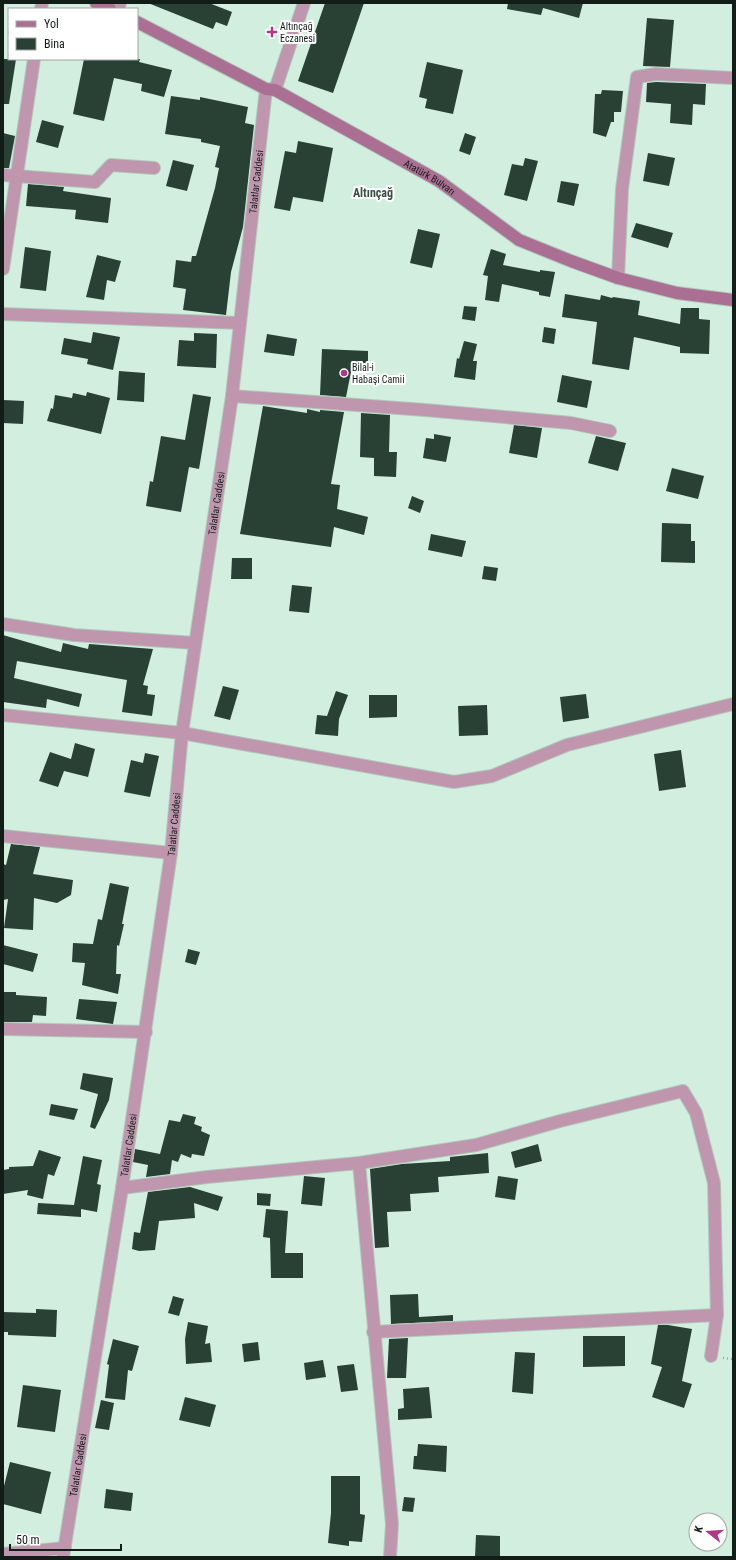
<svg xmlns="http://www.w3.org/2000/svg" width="736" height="1560" font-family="'Roboto Condensed',sans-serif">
	<rect width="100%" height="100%" fill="#d2eedf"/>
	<g fill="#294035">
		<path d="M148,3H209L232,12L227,26L216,22L213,29Z"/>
		<path d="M325,3H364L333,93L298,81Z"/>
		<path d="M508,3H583L579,18L543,8L541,15L507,9Z"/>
		<path d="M647,18L674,20L670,67L643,66Z"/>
		<path d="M3,59H16L9,104H3Z"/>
		<path d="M84,59H140L139,62L172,70L164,97L141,91L142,84L114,78L104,121L73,114Z"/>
		<path d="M427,62L463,70L453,114L425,108L427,99L419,97Z"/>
		<path d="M656,82L706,84L705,105L693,104L692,125L670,123L671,104L646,102L647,83Z"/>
		<path d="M602,90L623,91L621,112H614V122H611L606,137L593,133L595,94H601Z"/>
		<path d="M171,96L200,100V97L248,107L245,123L254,125L243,227L231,272L226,315L183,310L186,289L173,287L176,260L191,262L192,256H196L215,188L219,168L215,167L220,146L201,142V139L165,134Z"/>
		<path d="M42,120L64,126L58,148L36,142Z"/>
		<path d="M3,133L15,136L9,168H3Z"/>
		<path d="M465,133L476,137L470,155L459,151Z"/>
		<path d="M298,141L333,148L323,202L293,197L290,211L274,208L285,151L296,153Z"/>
		<path d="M648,153L675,158L669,186L643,181Z"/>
		<path d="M525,158L538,161L527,201L504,195L512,164L523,166Z"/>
		<path d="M173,160L194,165L187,191L166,186Z"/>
		<path d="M561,181L579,184L574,206L557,202Z"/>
		<path d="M28,184L64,187L63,191L111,198L108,223L75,219L76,210L26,206Z"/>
		<path d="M636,223L673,233L668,248L631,237Z"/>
		<path d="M418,229L440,234L432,268L410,263Z"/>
		<path d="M25,247L51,251L46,291L20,288Z"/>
		<path d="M491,249L506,254L503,265L540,272V270L555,272L550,297L539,295V292L502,284L499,302L485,300L488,276L483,275Z"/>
		<path d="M97,255L121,261L115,282L107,280L104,300L86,297Z"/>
		<path d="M565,294L600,300L601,295L612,298L613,297L640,301L638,315L680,324L681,308H699V319L710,320L709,354L680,353V347L634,337L629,370L592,364L597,322L562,317Z"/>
		<path d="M464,306L477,307L475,321L462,319Z"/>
		<path d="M544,327L556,329L554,344L542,342Z"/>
		<path d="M93,332L120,337L113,370L87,364L88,359L61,354L64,338L91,343Z"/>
		<path d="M194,333L217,334L216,368L177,366L179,340L194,341Z"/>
		<path d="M267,334L297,339L294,356L264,352Z"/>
		<path d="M464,341L477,344L473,361H477L475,380L454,377L457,358L459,359Z"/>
		<path d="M322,349L368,351V369L352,367L346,397L320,395Z"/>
		<path d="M119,371L145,373L144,402L117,400Z"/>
		<path d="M562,375L592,381L587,408L557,402Z"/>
		<path d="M87,392L110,398L101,434L47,421L51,408L53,409L55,395L72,398L73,393L86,396Z"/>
		<path d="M193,394L211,397L199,469L189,467L181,512L146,506L150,481L153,482L161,436L185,440Z"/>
		<path d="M3,400L24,401L23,424L3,423Z"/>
		<path d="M263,406L307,413V409L320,412V410L344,412L331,484L340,485L337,509L368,517L364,535L334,527L331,547L240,534Z"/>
		<path d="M361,413L390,415L389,452H397L396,477L374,476V458L360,457Z"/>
		<path d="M514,425L542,428L537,458L509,453Z"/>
		<path d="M434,434L451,437L446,462L423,458L426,438L434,439Z"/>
		<path d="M596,436L626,443L618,471L588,463Z"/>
		<path d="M672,468L704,476L698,499L666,491Z"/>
		<path d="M412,496L424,501L420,513L408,508Z"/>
		<path d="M662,523L691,524V541H695V563L661,562Z"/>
		<path d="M431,534L466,541L462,557L428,550Z"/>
		<path d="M232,558H252V579H231Z"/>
		<path d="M484,566L498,568L496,581L482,579Z"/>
		<path d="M292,585L312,587L309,613L289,611Z"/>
		<path d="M3,635L61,652L63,643L88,649L89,644L153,649L143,685L148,686L147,694L155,695L152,716L122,712L127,680L17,661L14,678L82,694L79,707L47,699L46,708L3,702Z"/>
		<path d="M223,686L239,690L230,720L214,716Z"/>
		<path d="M336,691L348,695L339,719L338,736L315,734L317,715L327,716Z"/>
		<path d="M586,694L589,718L563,722L560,697Z"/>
		<path d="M369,695H397V717L369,718Z"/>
		<path d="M487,705L488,735L459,736L458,706Z"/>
		<path d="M75,743L95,749L88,777L64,771L58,787L39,781L50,752L71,759Z"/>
		<path d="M681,750L686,787L659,791L654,754Z"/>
		<path d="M145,753L159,756L150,797L124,792L131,760L143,763Z"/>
		<path d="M11,844L40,847L33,874L73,880L71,895L57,903L34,898L33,930L4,928L8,899L3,900V864L6,865Z"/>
		<path d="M110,883L129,887L122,924H124L119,946L117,945L116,974H121L118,994L82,985L85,963L72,962L73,943L93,944L98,919L102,920Z"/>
		<path d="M3,945L38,954L33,972L3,964Z"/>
		<path d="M188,949L200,952L196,965L185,962Z"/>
		<path d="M3,992H16V995L47,997L46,1016L33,1015L32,1022H3Z"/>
		<path d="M79,999L117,1002L113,1024L76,1019Z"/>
		<path d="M83,1073L113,1078L109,1100L95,1129L90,1127L98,1094L80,1089Z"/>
		<path d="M51,1104L78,1109L74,1120L49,1115Z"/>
		<path d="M183,1114L196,1117L194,1124L202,1127L201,1131L210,1135L204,1156L192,1154L191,1158L181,1154L178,1162L172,1160L170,1174L146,1177L148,1165L133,1162L135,1149L160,1154L169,1120L180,1122Z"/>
		<path d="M538,1144L542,1161L515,1168L511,1152Z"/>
		<path d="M39,1150L61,1157L54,1176L48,1174L43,1199L27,1195L28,1190L3,1194V1170L9,1169V1167L33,1166Z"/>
		<path d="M488,1153L489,1173L438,1177L439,1192L410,1194L411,1211L387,1212L389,1247L375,1248L370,1169L402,1164L450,1161V1157Z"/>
		<path d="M83,1156L102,1160L97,1184L101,1185L97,1212L81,1209V1217L37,1214L38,1203L74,1205Z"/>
		<path d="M304,1176L325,1178L322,1206L301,1204Z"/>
		<path d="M498,1176L518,1179L515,1200L495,1197Z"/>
		<path d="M190,1187L223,1197L218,1211L194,1203L195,1218L159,1221L155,1250L139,1251L132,1249L134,1232L140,1233L148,1192Z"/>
		<path d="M257,1193L271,1194L270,1206L257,1205Z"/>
		<path d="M266,1209L288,1211L285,1253H303V1278H271L270,1238L263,1237Z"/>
		<path d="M418,1294L419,1317L453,1315V1321L391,1324L390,1295Z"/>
		<path d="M173,1296L184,1299L179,1316L168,1313Z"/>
		<path d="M36,1309L57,1310L56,1337L8,1335V1332H3V1312L36,1313Z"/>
		<path d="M188,1322L208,1326L205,1344L210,1343L212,1362L186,1364L185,1339Z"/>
		<path d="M658,1325H668L692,1329L682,1381L692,1384L684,1408L652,1397L662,1367L651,1364Z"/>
		<path d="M583,1336H625V1366L583,1367Z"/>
		<path d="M408,1338L406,1378H387L389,1339Z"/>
		<path d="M113,1339L139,1346L132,1371L128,1370L125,1400L105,1398L109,1365L107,1364Z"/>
		<path d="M258,1342L260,1360L244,1362L242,1344Z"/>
		<path d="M515,1352L535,1353L533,1394L512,1392Z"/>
		<path d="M323,1360L326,1377L306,1380L304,1363Z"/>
		<path d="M354,1364L358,1390L341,1392L337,1366Z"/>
		<path d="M23,1385L61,1390L55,1432L17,1427Z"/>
		<path d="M429,1387L432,1418L398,1420V1409L404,1408L403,1389Z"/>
		<path d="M185,1397L216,1405L210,1427L179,1420Z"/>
		<path d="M101,1400L114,1403L109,1430L95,1428Z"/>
		<path d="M418,1444L447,1446L446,1472L413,1469L414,1456H417Z"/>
		<path d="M10,1462L51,1472L41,1514L3,1504V1490Z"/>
		<path d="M331,1476H360V1514L365,1515L362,1542L349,1541V1546L328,1543L331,1513Z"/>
		<path d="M106,1489L133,1493L131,1511L104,1508Z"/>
		<path d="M404,1497L415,1498L413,1512L402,1511Z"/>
		<path d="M476,1535L500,1536V1557H475Z"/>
	</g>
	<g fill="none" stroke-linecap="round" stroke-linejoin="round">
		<g stroke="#b0c8bb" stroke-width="14">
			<g id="minor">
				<path d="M41,9L42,3"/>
				<path d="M118,9L120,3"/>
				<path d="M275,90L304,3"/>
				<path d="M3,175L95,182L111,165L154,168"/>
				<path d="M3,269L34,59"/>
				<path d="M618,278L622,189L637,77L656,74L733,78"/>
				<path d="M3,314L240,323"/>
				<path d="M232,396L425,410L571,423L610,431"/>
				<path d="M3,624L74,635L195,643"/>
				<path d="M3,715L182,733L454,782L492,776L567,745L733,704"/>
				<path d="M3,836L171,853"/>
				<path d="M3,1029L146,1032"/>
				<path d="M359,1163L392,1524L390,1557"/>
				<path d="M122,1188L207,1177L359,1163L476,1145L560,1121L683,1091L696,1113L714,1183L717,1315L711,1356"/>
				<path d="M373,1332L717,1315"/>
				<path d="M3,1554L65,1548"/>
			</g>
		</g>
		<g stroke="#b0c8bb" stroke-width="14">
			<g id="tertiary">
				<path id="s1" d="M63,1557L122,1188L171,853L182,733L232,396L266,89"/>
			</g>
		</g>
		<g stroke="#b0c8bb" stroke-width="14">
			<g id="secondary">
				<path d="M96,3L110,9"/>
				<path id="s2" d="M137,22L266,89L275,90L439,181L519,240L571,261L618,278L677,293L733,300"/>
			</g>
		</g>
		<path stroke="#95aca0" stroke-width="2.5" stroke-dasharray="1 3" stroke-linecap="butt" d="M723,1358L733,1359"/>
		<use href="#minor" stroke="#bf96ae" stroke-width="12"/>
		<use href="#tertiary" stroke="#bf96ae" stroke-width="12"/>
		<use href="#secondary" stroke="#aa6f92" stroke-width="12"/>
	</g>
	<g fill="#b2378a" stroke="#fff" stroke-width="1.5">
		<path d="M270 26h4v4h4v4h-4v4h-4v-4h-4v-4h4z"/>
		<circle cx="344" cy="373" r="4"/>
	</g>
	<g text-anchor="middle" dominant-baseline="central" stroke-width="4" stroke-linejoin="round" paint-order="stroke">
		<g font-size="10" fill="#131d18" stroke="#fff" text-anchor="start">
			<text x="280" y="26">Altınçağ<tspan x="280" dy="12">Eczanesi</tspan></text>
			<text x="352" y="367">Bilal-i<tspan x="352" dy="12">Habaşi Camii</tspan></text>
		</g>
		<g font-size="10" fill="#131d18" stroke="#fff">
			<text stroke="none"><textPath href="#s2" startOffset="332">Atatürk Bulvarı</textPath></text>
			<text stroke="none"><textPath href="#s1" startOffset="1389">Talatlar Caddesi</textPath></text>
			<text stroke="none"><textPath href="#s1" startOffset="1065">Talatlar Caddesi</textPath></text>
			<text stroke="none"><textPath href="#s1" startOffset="741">Talatlar Caddesi</textPath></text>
			<text stroke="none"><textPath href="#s1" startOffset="417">Talatlar Caddesi</textPath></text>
			<text stroke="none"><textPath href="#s1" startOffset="93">Talatlar Caddesi</textPath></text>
		</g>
		<g font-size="12" font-weight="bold" fill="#384f43" stroke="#fff">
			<text x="373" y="193">Altınçağ</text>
		</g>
	</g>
	<rect width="736" height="1560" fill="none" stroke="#131d18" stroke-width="8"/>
	<rect x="8" y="8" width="130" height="52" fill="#ffffff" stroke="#a1a5a3"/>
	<rect x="16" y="21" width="20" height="6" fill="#aa6f92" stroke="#a1a5a3"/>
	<text x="44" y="28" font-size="12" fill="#131d18">Yol</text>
	<rect x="16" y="38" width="20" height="12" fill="#294035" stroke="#a1a5a3"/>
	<text x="44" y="48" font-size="12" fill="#131d18">Bina</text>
	<g transform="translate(708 1532) rotate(287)"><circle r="19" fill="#ffffff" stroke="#a1a5a3"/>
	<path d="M0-3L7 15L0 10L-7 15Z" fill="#b2378a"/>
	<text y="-6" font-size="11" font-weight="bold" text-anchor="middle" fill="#131d18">K</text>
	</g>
	<path d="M10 1544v6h111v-6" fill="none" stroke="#131d18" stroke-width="2"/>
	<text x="16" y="1544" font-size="12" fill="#131d18" stroke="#ffffff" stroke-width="3" paint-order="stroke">50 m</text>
</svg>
